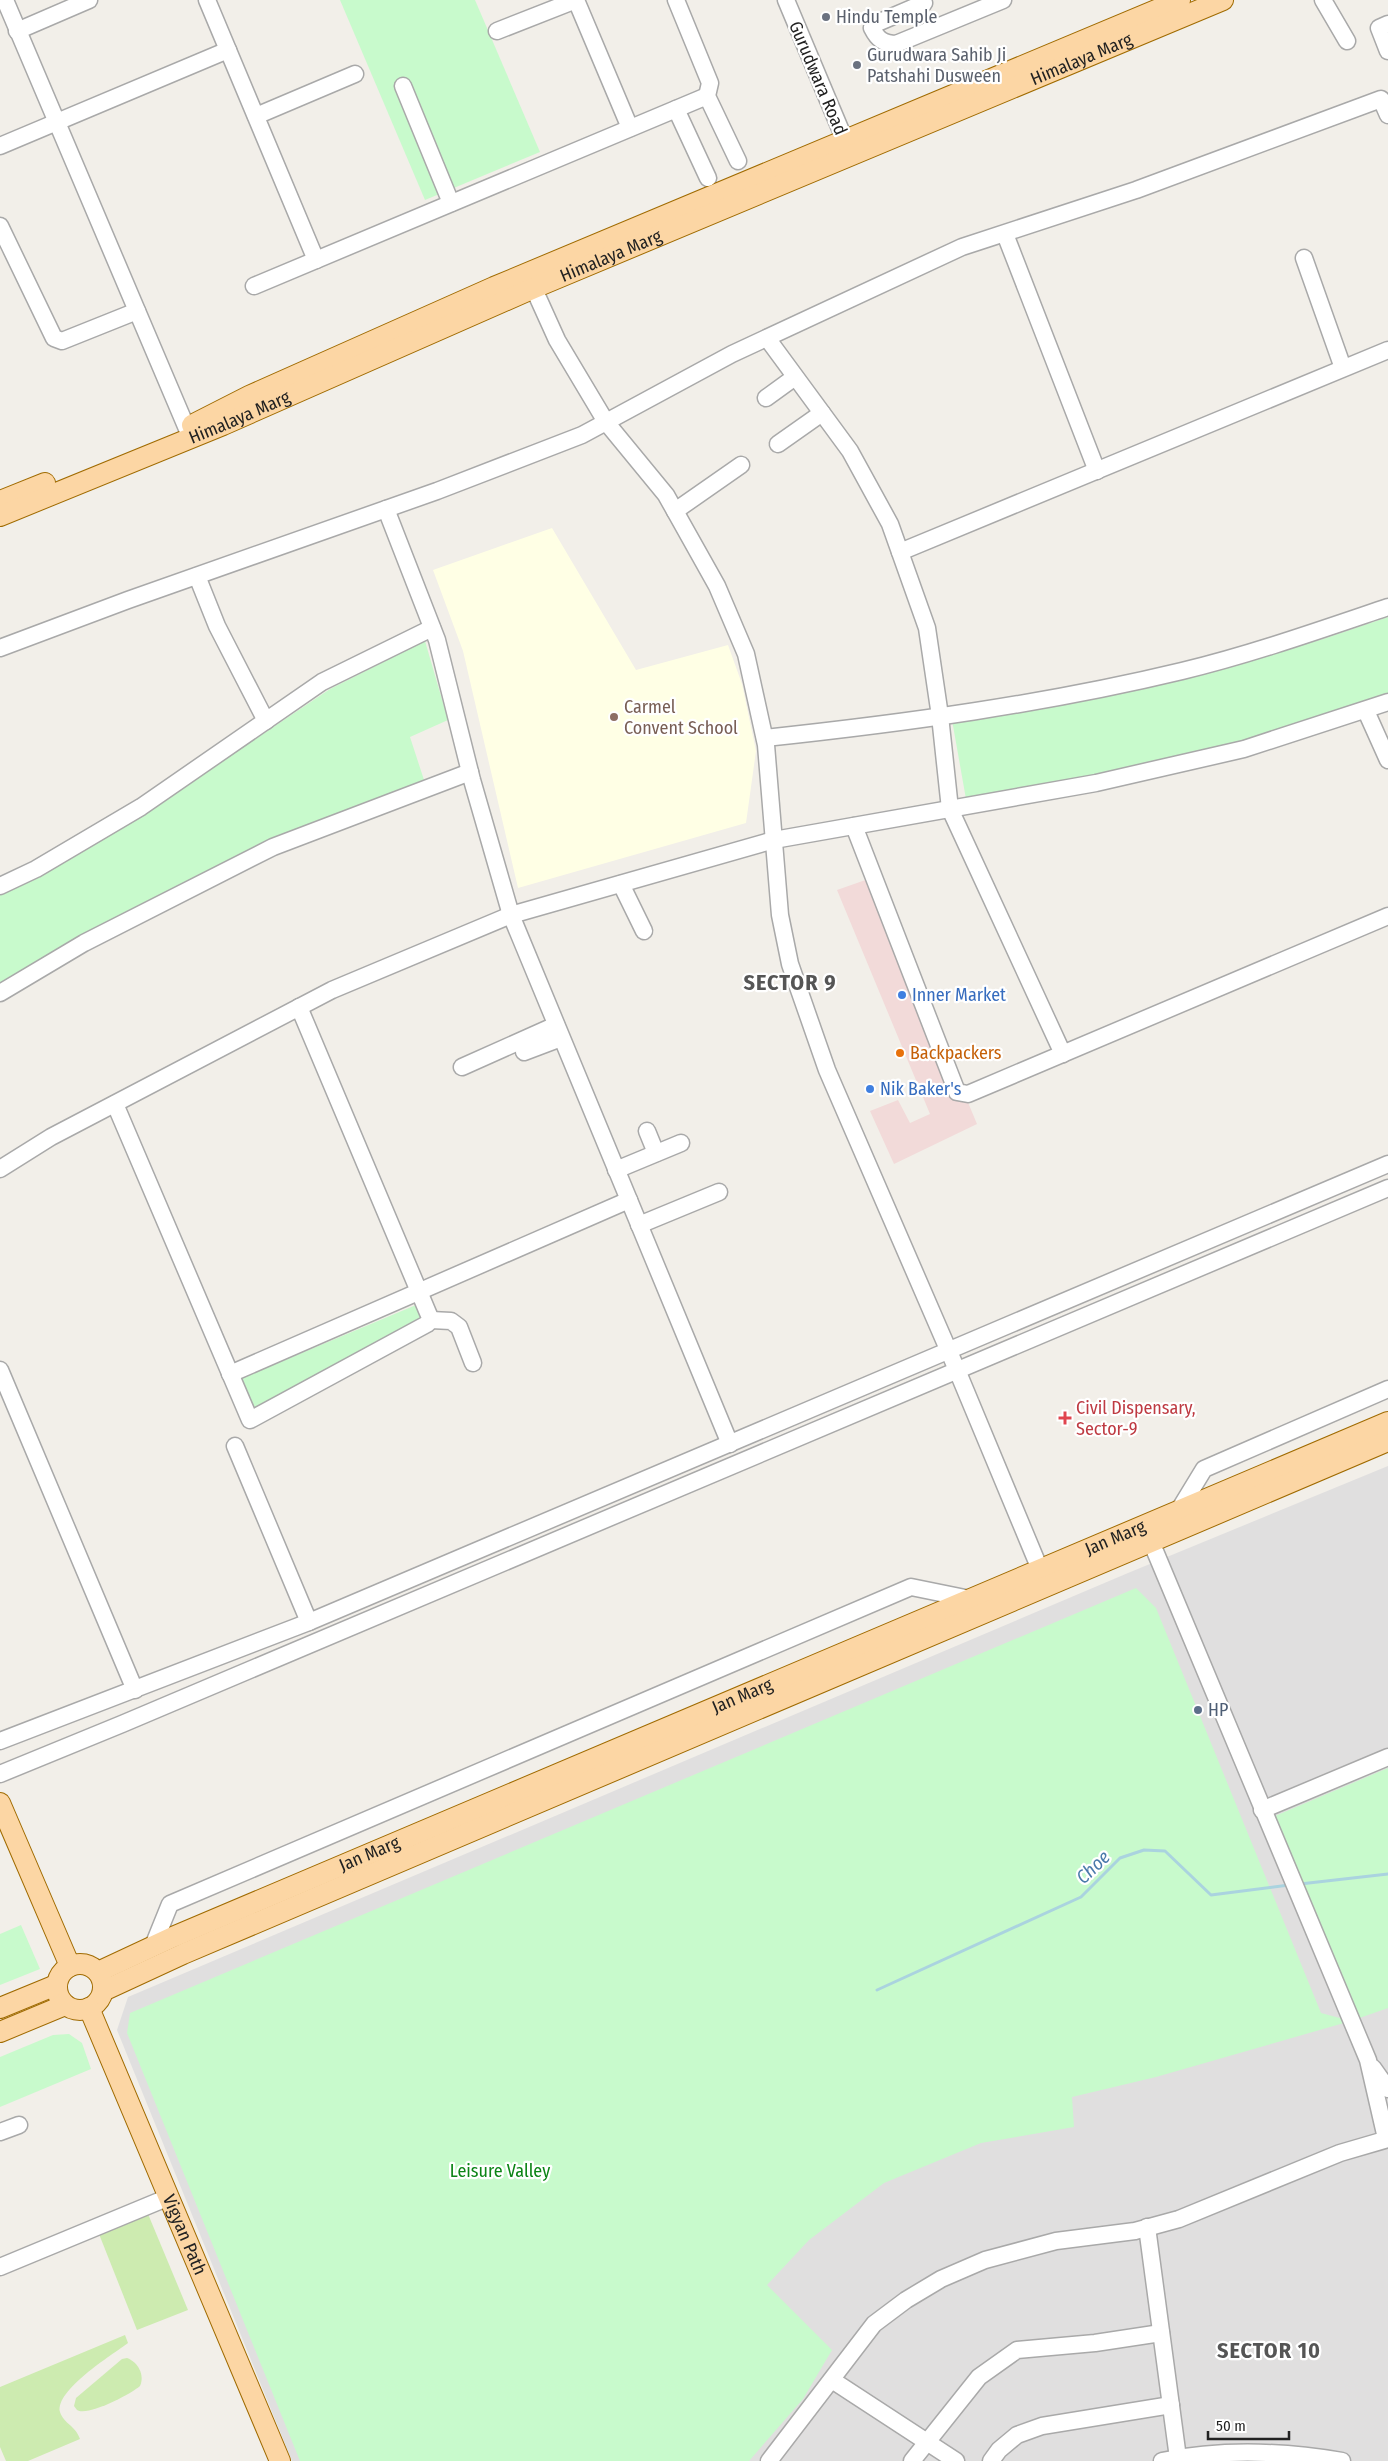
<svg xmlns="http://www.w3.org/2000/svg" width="1388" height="2461" font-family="'Fira Sans Condensed',sans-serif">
	<rect width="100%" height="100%" fill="#f2efe9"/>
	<path fill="#e0dfdf" d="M1388,1466V2461H292L117,2030L128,1997L1128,1573Z"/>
	<path fill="#f2dad9" d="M874,877L977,1124L894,1164L870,1111L898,1100L910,1123L930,1114L837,890Z"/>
	<path fill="#ffffe5" d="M552,528L636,670L728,645L742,684L756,751L746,823L518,888L463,651L433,570Z"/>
	<g fill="#cdebb0">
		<path d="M148,2214L188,2310L137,2330L99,2234Z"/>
		<path d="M125,2335L128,2343C112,2355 55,2390 60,2412C64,2424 75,2425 80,2439L28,2461H6L0,2447V2387Z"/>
		<path d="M127,2358C138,2362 145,2375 140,2386C131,2394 87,2417 77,2410L74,2406L76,2398L122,2359Z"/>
	</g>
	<g fill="#c8facc">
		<path d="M340,0H475L540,152L425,200Z"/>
		<path d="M1388,617V695L1240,742L1091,778L966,799L952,720L1190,677L1323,639Z"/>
		<path d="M425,641L448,720L410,737L424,780L274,840L0,986V895L29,881L145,813L330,689Z"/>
		<path d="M416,1305L421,1319L255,1410L242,1378Z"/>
		<path d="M1136,1588L1156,1608L1321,2013L1351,2021L1275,1816L1388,1768V2008L1351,2021L1156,2077L1072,2097L1074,2127L981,2143L884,2183L809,2240L767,2285L832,2350L803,2399L749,2461H300L127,2033L130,2013Z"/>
		<path d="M21,1925L40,1969L0,1985V1934Z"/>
		<path d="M69,2034L82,2043L91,2069L0,2107V2057L53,2035Z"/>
	</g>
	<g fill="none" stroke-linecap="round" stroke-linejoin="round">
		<g stroke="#aad3df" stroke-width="3">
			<path d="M1300,1884L1388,1874"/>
			<path d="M877,1990L1081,1897L1120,1858L1144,1850L1165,1851L1211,1895L1289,1885"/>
		</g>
		<g stroke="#a9a9a9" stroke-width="19">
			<g id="minor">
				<path d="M5,0L191,438"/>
				<path d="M207,0L316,260"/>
				<path d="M576,0L630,128"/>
				<path d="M676,0L710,83L707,96L738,161"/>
				<path d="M786,0L849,150"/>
				<path d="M1323,0L1347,41"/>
				<path d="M924,3L875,24L872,28C878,40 883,43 896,44L1003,0"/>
				<path d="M1388,24L1379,28L1388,51"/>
				<path d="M17,31L89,0"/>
				<path d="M497,31L576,0"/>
				<path d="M403,86L451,203"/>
				<path d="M676,109L708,178"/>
				<path d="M256,116L355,74"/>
				<path d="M0,146L228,50"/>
				<path d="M0,226L54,338L62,341L137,311"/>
				<path d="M1005,234L1097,471"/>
				<path d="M1304,258L1343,368"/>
				<path d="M529,278L557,340L606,422L666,495L717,586L746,654L766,745L780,915L790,964L827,1070L957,1370L1044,1579"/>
				<path d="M254,286L707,96"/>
				<path d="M767,338L850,451L890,524L927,628L940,716L950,809L1063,1054"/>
				<path d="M766,398L795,377"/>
				<path d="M778,444L822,413"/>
				<path d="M386,509L437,640L472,780L511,915L730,1444"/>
				<path d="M675,511L741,465"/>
				<path d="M900,552L1388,350"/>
				<path d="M197,576L217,626L266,721"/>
				<path d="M0,648L128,600L437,491L582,435L732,354L962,247L1136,190L1381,99L1388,115"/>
				<path d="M1366,711L1388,760"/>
				<path d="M765,738C905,723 1045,704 1182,671C1252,654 1320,630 1388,607"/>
				<path d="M854,826L957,1092L968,1094L1388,916"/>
				<path d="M621,884L644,931"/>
				<path d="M0,886L36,869L141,807L322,682L432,628"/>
				<path d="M0,993L84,943L273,847L470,772"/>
				<path d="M524,1052L561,1038"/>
				<path d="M462,1067L556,1025"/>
				<path d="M115,1104L250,1420L427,1324L431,1320L299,1007"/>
				<path d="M647,1131L656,1153"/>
				<path d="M0,1169L51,1137L332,990L511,915L774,840L1096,783L1244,749L1388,702"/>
				<path d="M616,1170L681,1143"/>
				<path d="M639,1225L719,1192"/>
				<path d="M431,1320L451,1321L459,1327L473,1363"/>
				<path d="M0,1370L135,1690"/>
				<path d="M230,1374L629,1200"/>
				<path d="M235,1446L309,1622"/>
				<path d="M1179,1510L1204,1469L1388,1389"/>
				<path d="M1147,1532L1368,2060L1385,2134L1388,2138"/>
				<path d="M0,1741L309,1622L1388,1164"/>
				<path d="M0,1774L122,1724L1388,1188"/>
				<path d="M1262,1810L1388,1757"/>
				<path d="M153,1946L170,1904L911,1587L970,1599"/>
				<path d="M1373,2068L1388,2089"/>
				<path d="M0,2132L19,2125"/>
				<path d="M1147,2227L1178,2458"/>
				<path d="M0,2267L169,2197"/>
				<path d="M832,2380L956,2461"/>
				<path d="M769,2461L874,2324L906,2300L941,2279L985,2260L1056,2241L1135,2231L1179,2219L1340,2153L1388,2139"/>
				<path d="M912,2461L979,2377L1017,2350L1095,2343L1161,2333"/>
				<path d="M991,2461L999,2450L1017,2435L1042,2426L1171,2405"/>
				<path d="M1162,2461C1220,2449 1283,2451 1342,2461"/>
			</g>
		</g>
		<g stroke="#a06b00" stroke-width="22">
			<g id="major">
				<path d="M192,425L249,396L494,287L1180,0"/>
				<path d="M0,501L45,483"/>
				<path id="s1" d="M0,516L223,425L534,288L1223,0"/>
				<path d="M0,1803L70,1966"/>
				<circle cx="80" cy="1987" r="23"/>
				<path id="s2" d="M98,1972L173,1937L1388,1422"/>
				<path d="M103,1991L183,1954L1388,1441"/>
				<path d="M0,2008L56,1985"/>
				<path id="s3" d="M89,2008L280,2461"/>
				<path d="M0,2032L65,2005"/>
			</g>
		</g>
		<use href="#minor" stroke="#fff" stroke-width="16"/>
		<use href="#major" stroke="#fcd6a4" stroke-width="20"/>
	</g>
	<g fill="#6b7280" stroke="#fff" stroke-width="2">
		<circle cx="826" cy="17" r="5"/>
		<circle cx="857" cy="65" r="5"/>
	</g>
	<circle fill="#8d6e63" stroke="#fff" stroke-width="2" cx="614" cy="717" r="5"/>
	<g fill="#3f7fe0" stroke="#fff" stroke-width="2">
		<circle cx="902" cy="995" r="5"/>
		<circle cx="870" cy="1089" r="5"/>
	</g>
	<circle fill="#e8710a" stroke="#fff" stroke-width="2" cx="900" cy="1053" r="5"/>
	<path fill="#e0444e" stroke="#fff" stroke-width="2" d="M1062.5 1410.5h5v5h5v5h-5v5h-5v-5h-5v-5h5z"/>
	<circle fill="#5c6f8a" stroke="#fff" stroke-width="2" cx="1198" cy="1710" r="5"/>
	<g text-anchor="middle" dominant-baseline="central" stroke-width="4.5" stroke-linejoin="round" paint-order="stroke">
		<g font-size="18" fill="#5b616d" stroke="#fff" text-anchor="start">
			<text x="836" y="17">Hindu Temple</text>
			<text x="867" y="55">Gurudwara Sahib Ji<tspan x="867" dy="21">Patshahi Dusween</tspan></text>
		</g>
		<g font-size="18" fill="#222" stroke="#fff">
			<text stroke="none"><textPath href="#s1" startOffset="1174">Himalaya Marg</textPath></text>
			<text transform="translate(818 78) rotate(67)">Gurudwara Road</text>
			<text stroke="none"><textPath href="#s1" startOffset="664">Himalaya Marg</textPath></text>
			<text stroke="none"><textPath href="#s1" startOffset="259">Himalaya Marg</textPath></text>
			<text stroke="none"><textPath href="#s2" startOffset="1106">Jan Marg</textPath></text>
			<text stroke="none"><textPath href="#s2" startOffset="701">Jan Marg</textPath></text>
			<text stroke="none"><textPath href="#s2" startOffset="296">Jan Marg</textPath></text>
			<text stroke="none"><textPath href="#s3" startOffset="246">Vigyan Path</textPath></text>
		</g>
		<g font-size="18" fill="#785e54" stroke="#fff" text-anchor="start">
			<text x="624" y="707">Carmel<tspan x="624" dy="21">Convent School</tspan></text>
		</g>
		<g font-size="18" fill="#366cbe" stroke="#fff" text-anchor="start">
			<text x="912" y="995">Inner Market</text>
			<text x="880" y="1089">Nik Baker's</text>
		</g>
		<g font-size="18" fill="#c56008" stroke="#fff" text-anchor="start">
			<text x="910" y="1053">Backpackers</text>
		</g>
		<g font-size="18" fill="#be3a42" stroke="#fff" text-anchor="start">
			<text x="1076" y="1408">Civil Dispensary,<tspan x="1076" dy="21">Sector-9</tspan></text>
		</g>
		<g font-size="18" fill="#4e5e75" stroke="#fff" text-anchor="start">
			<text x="1208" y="1710">HP</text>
		</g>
		<g font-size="18" fill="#0c8416" stroke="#fff">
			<text x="500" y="2171">Leisure Valley</text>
		</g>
		<g font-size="19" font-style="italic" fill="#4a7aab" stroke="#fff">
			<text transform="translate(1093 1867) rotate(-44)">Choe</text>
		</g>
		<g font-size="22" font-weight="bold" letter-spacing="1" fill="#555" stroke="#fff">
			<text x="790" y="982">SECTOR 9</text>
			<text x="1269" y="2350">SECTOR 10</text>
		</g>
	</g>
	<path d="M1208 2431v8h81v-8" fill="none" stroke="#222222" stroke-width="2.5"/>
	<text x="1216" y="2431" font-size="15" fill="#222222" stroke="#ffffff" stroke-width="4" paint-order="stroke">50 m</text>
</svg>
